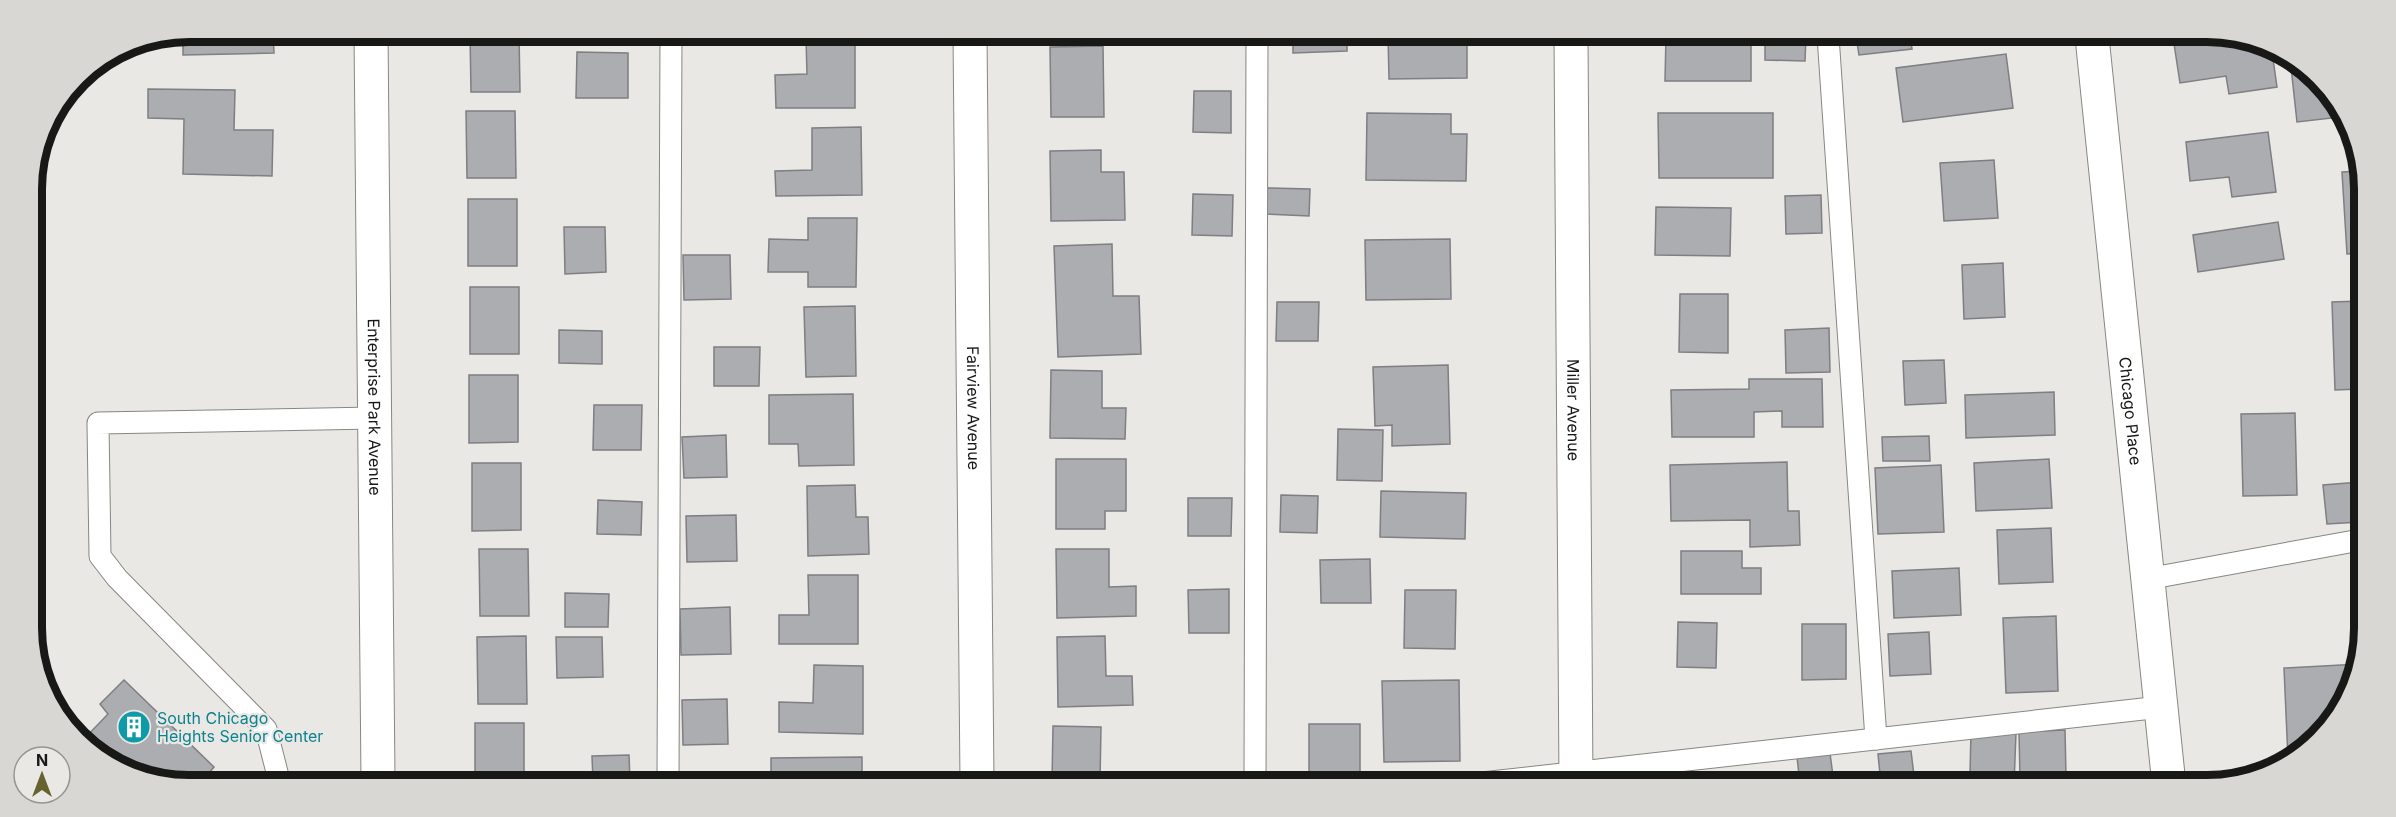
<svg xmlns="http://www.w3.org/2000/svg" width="2396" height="817" font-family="Inter,sans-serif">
	<rect width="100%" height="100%" fill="#eae8e4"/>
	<g fill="#acadb1" stroke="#7e7e83" stroke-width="1.5">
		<path d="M189,32H273L274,53L183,55V33Z"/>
		<path d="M470,32H519L520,92H471Z"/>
		<path d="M1293,34L1347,35V51L1293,53Z"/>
		<path d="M1388,35H1467V78L1389,79Z"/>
		<path d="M1666,35L1751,36V81H1665Z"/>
		<path d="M1765,36H1806L1805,61L1765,60Z"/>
		<path d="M1856,36H1910L1912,49L1859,55Z"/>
		<path d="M2173,37H2248L2272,52L2277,87L2229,94L2226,76L2180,83Z"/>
		<path d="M806,38H855V108H776L775,75L807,74Z"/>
		<path d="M1103,46L1104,117H1051L1050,47Z"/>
		<path d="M577,52L628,53V98H576Z"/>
		<path d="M2006,54L2013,108L1903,122L1896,68Z"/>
		<path d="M2291,67H2296L2325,85L2341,117L2297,122Z"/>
		<path d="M148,89L235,90L234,130H273L272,176L183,174L184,119L148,118Z"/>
		<path d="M1194,91H1231V133L1193,132Z"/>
		<path d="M466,111H515L516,178H467Z"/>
		<path d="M54,113V139H41L44,128Z"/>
		<path d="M1367,113L1451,114V134H1467L1466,181L1366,180Z"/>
		<path d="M1658,113H1773V178H1659Z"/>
		<path d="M861,127L862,195L776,196L775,171L812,170V128Z"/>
		<path d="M2268,132L2276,192L2232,197L2229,177L2190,181L2186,142Z"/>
		<path d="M1101,150V172H1124L1125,220L1051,221L1050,151Z"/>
		<path d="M1994,160L1998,218L1944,221L1940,163Z"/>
		<path d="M2361,171V253L2347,254L2342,172Z"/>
		<path d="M1267,188L1310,189L1309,216L1266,214Z"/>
		<path d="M1193,194L1233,195L1232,236L1192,235Z"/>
		<path d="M1821,195L1822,233L1786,234L1785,196Z"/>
		<rect x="468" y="199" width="49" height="67"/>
		<path d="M1656,207L1731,208L1730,256L1655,255Z"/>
		<path d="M808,218H857L856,287H808V272H768L769,239L808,240Z"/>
		<path d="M2278,222L2284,259L2198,272L2193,235Z"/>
		<path d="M564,227H605L606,272L565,274Z"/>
		<path d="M1450,239L1451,299L1366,300L1365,240Z"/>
		<path d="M1112,244L1113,296H1139L1141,354L1058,357L1054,246Z"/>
		<path d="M683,255H730L731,299L684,300Z"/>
		<path d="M2003,263L2005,317L1964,319L1962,265Z"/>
		<rect x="470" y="287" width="49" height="67"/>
		<path d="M1680,294H1728V353L1679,352Z"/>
		<path d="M2361,301L2360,389L2335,390L2332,302Z"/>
		<path d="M1277,302H1319L1318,341H1276Z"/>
		<path d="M855,306L856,376L806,377L804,307Z"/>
		<path d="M1829,328L1830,372L1786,373L1785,330Z"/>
		<path d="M559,330L602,331V364L559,363Z"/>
		<path d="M714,347H760L759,386H714Z"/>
		<path d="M1944,360L1946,403L1905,405L1903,361Z"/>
		<path d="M1448,365L1450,444L1392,446V425L1375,426L1373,367Z"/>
		<path d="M1051,370L1102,371V408H1126L1125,439L1050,438Z"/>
		<path d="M469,375H518V442L469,443Z"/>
		<path d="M1749,379H1822L1823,427H1782V411L1754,412V437H1672L1671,390L1749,389Z"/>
		<path d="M2054,392L2055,435L1966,438L1965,395Z"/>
		<path d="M853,394L854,465L799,466L798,444H769V395Z"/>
		<path d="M594,405H642L641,450H593Z"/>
		<path d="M2295,413L2297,495L2243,496L2241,414Z"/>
		<path d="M1338,429L1383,430L1382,481L1337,480Z"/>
		<path d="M726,435L727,477L684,478L682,437Z"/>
		<path d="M1929,436L1930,461H1883L1882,437Z"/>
		<path d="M1056,459H1126V511H1105V529H1056Z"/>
		<path d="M2049,459L2052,508L1976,511L1974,463Z"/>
		<path d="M1787,462L1788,511H1799L1800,545L1750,547V520L1671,521L1670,465Z"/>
		<path d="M472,463H521V530L472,531Z"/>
		<path d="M1941,465L1944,532L1878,534L1875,468Z"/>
		<path d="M2360,482V522L2327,524L2323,485Z"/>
		<path d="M855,485L856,517H868L869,554L808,556L807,486Z"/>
		<path d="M1381,491L1466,493L1465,539L1380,537Z"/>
		<path d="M1281,495L1318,496L1317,533L1280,532Z"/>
		<path d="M1188,498H1232L1231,536H1188Z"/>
		<path d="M598,500L642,502L641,535L597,534Z"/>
		<path d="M736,515L737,561L687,562L686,516Z"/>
		<path d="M2051,528L2053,582L1999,584L1997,530Z"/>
		<path d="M479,549H528L529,616H480Z"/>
		<path d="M1056,549H1109V587L1136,586V616L1057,618Z"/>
		<path d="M1681,551H1742V568H1761V594H1681Z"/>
		<path d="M1370,559L1371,603H1321L1320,560Z"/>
		<path d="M1959,568L1961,615L1894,618L1892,571Z"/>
		<path d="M808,575H858V644H779V615H809Z"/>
		<path d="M1229,589V633H1189L1188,590Z"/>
		<path d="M1405,590H1456L1455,649L1404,648Z"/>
		<path d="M565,593L609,594L608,627H565Z"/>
		<path d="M730,607L731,654L681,655L680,609Z"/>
		<path d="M2056,616L2058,691L2006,693L2003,618Z"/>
		<path d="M1678,622L1717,623L1716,668L1677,667Z"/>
		<path d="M1802,624H1846V679L1802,680Z"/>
		<path d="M1929,632L1931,674L1890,676L1888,634Z"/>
		<path d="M526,636L527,704H478L477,637Z"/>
		<path d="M1105,636L1106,676H1132L1133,705L1058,707L1057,637Z"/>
		<path d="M556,637H602L603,677L557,678Z"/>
		<path d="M2359,664V669L2338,716L2303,753L2288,759L2284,668Z"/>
		<path d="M814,665L863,666V734L779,732V702L813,703Z"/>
		<path d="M124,680L214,767L203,780H148L83,740L108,714L100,704Z"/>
		<path d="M1459,680L1460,761L1384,762L1382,681Z"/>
		<path d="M727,699L728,744L683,745L682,700Z"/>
		<rect x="475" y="723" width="49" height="58"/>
		<path d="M1309,724H1360V772L1309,773Z"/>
		<path d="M1053,726L1101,727L1100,782H1052Z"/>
		<path d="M2065,730L2066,777H2020L2019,732Z"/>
		<path d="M1971,732L2016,733L2014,785H1994L1995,774L1970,773Z"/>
		<path d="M1911,751L1915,784H1881L1878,754Z"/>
		<path d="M1830,753L1834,784H1800L1797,757Z"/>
		<path d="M629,755L630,781H593L592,756Z"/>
		<path d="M862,757V782H771V758Z"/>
	</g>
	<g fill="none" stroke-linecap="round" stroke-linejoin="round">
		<g stroke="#888682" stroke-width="23">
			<g id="service">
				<path d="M1828,36L1876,739"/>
				<path d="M2147,579L2360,540"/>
				<path d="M279,780L266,729L117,578L100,556L98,423L374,418"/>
				<path d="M668,781L671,33"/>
				<path d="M1255,783L1257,34"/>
				<path d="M1482,783L2161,707"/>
			</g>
		</g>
		<g stroke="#888682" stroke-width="35">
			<g id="minor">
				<path id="s1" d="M371,32L378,781"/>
				<path id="s2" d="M970,34L977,782"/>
				<path id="s3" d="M1571,35L1576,784"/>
				<path id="s4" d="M2092,37L2169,785"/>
			</g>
		</g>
		<use href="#service" stroke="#fff" stroke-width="21"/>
		<use href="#minor" stroke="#fff" stroke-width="33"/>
	</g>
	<defs>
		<g id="building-disc" transform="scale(1.725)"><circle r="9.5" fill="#0f9aa8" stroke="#eae8e4"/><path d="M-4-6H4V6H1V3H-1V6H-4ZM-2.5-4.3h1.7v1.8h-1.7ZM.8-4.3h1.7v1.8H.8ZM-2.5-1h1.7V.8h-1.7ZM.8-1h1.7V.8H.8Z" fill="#fff"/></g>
	</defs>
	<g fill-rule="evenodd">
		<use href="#building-disc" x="134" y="727"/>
	</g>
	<g text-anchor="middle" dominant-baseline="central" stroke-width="4.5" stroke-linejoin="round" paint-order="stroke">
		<g font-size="16" fill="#181816" stroke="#eae8e4">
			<text stroke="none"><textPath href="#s1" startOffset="375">Enterprise Park Avenue</textPath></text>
			<text stroke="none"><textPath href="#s2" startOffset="374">Fairview Avenue</textPath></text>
			<text stroke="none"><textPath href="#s3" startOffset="375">Miller Avenue</textPath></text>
			<text stroke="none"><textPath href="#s4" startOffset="376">Chicago Place</textPath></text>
		</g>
		<g font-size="16" fill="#0d838f" stroke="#eae8e4" text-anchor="start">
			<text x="157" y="718">South Chicago<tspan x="157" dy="18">Heights Senior Center</tspan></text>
		</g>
	</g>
	<path d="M0 0H2396V817H0ZM189 42H2207A147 147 0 0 1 2354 189V628A147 147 0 0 1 2207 775H189A147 147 0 0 1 42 628V189A147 147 0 0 1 189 42Z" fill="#d9d7d4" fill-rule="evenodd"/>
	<path fill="none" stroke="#181816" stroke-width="8" d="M189 42H2207A147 147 0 0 1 2354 189V628A147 147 0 0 1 2207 775H189A147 147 0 0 1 42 628V189A147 147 0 0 1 189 42Z"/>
	<g transform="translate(42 775)"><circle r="28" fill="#eae8e4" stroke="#969592" stroke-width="1.5"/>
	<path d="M0-4.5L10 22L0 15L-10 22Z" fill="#666330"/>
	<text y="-9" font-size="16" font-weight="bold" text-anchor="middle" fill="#181816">N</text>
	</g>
</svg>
